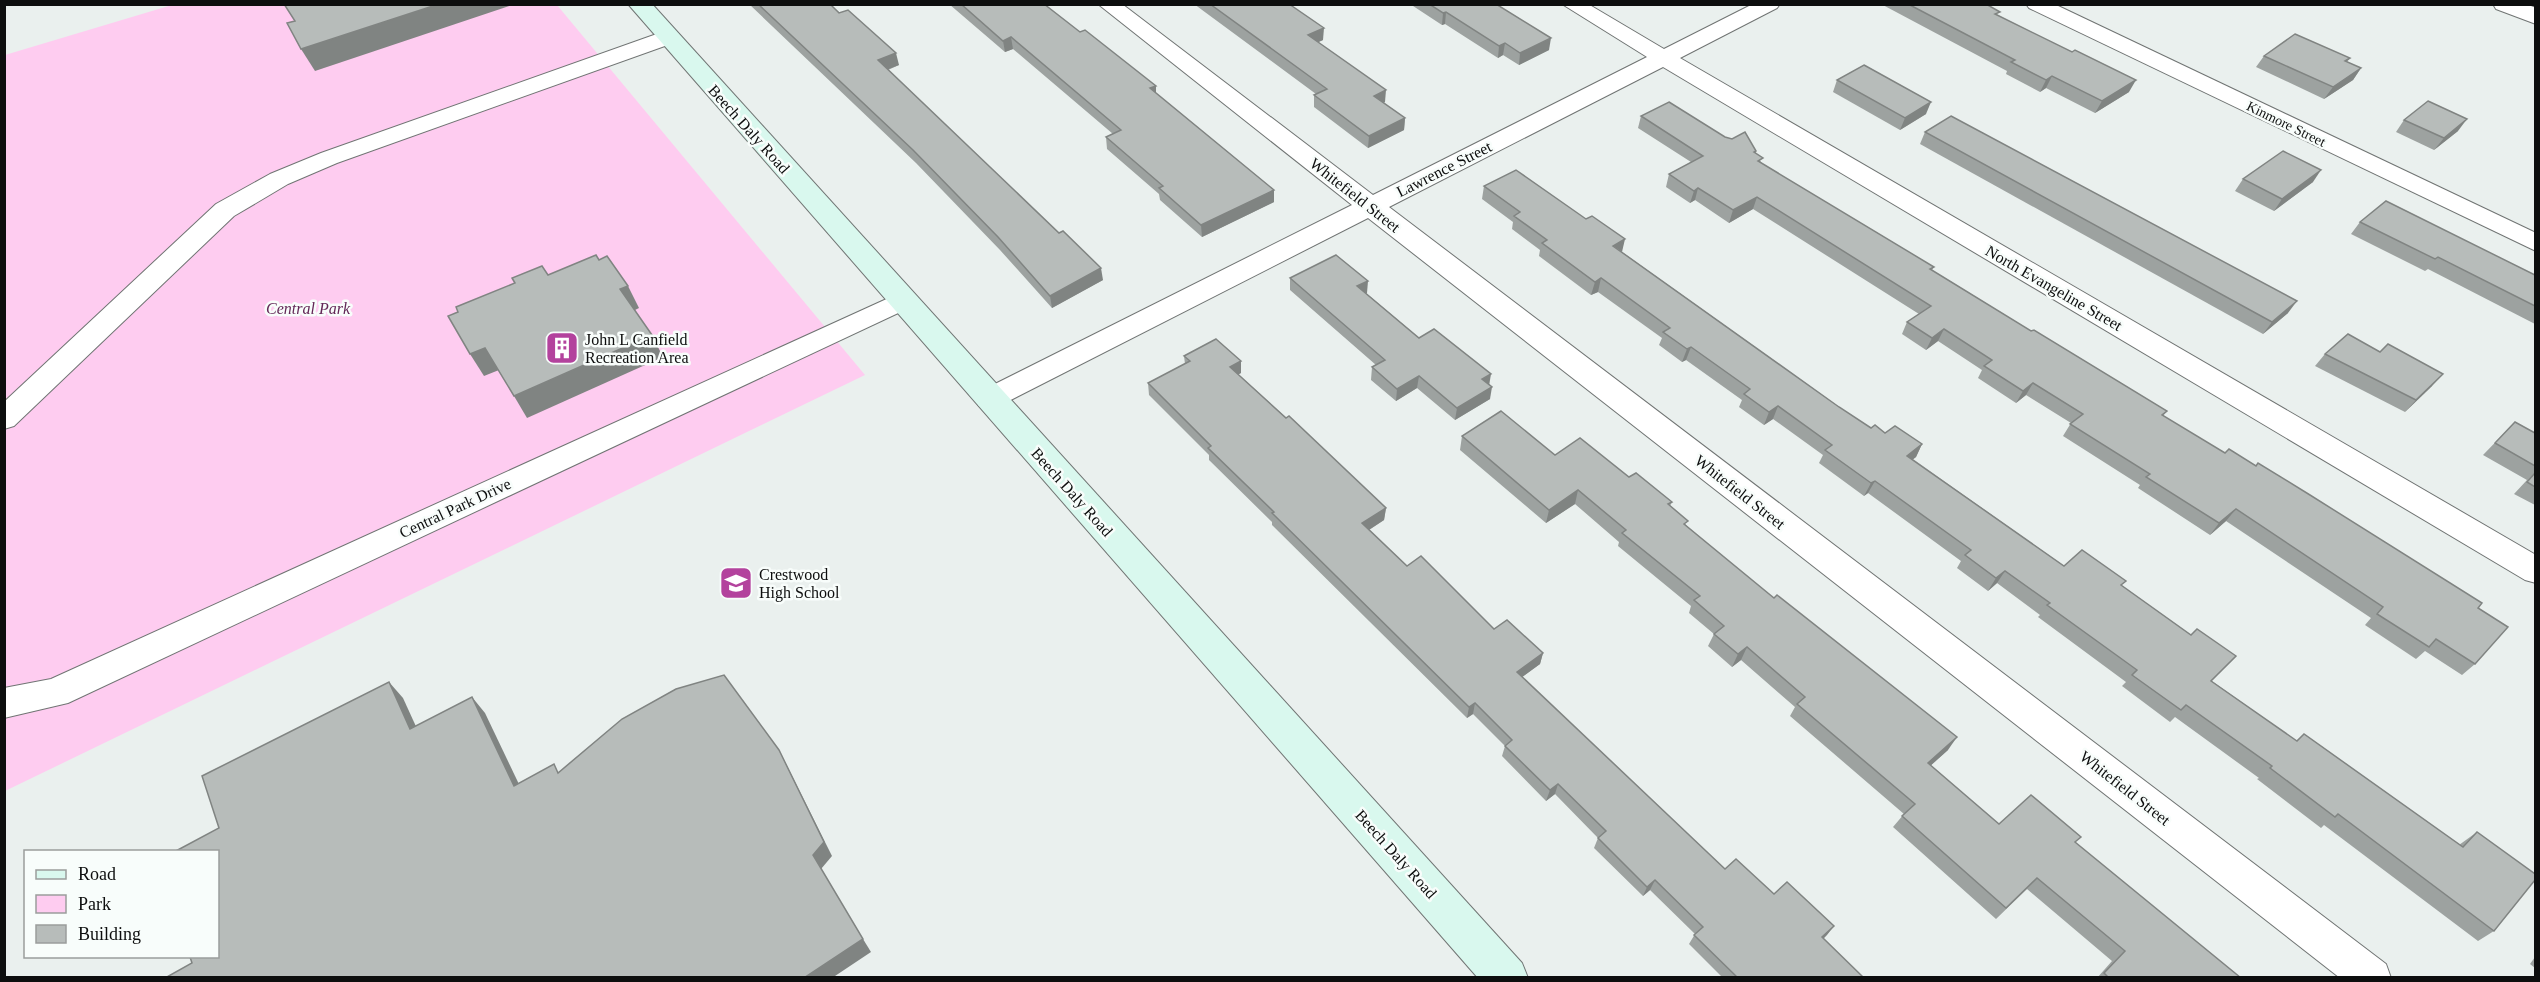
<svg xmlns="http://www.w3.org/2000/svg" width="2540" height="982" font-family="'Times New Roman',serif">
	<rect width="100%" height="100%" fill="#eaf0ee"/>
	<path fill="#feccf0" d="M172,5H557L865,375L5,791V55Z"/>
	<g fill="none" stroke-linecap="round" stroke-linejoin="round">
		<g stroke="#707473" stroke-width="2">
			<g id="minor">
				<path d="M1098,4H1122L1373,195L1647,57L1562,4H1588L1664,49L1753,4H1780L1777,8L1680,58L2536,555V583L2525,580L1663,67L1389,207L2386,964L2391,978H2340L1368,218L999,406L989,409L979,406L975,399L979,392L1352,205Z"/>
				<path d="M2026,4H2054L2536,233V251L2029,8Z"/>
				<path d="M668,30L676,32L679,37L676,42L337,163L288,184L234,216L14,426L4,429V402L216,204L270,174L321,153Z"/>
				<path d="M902,292L911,295L915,301L911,307L68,703L4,718V688L51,679Z"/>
			</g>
		</g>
		<g stroke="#707473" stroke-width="2">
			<path id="tertiary" d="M2493,4H2526L2536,8V24L2496,9Z"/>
		</g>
		<g stroke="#707473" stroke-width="2">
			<path id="secondary" d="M628,4H652L1522,963L1528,978H1478Z"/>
		</g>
		<use href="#minor" fill="#fff" fill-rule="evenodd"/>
		<use href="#tertiary" fill="#fff" fill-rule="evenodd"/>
		<use href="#secondary" fill="#d9f8ee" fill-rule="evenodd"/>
	</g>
	<g fill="#9da2a0">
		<path d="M749,4H830L899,65L888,70L1103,280L1052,308L1000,250L916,163Z"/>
		<path d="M949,4H1044L1065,22L1156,86V93L1274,190V202L1202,237L1160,200L1159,194L1107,149L1106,137L1113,134L1013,49L1005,52Z"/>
		<path d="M1194,4H1289L1323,40L1318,42L1385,102L1383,103L1405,118L1404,130L1368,148L1314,107V95L1316,94Z"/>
		<path d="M1410,4H1496L1549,50L1519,65L1503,55L1498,58L1445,24L1442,25Z"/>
		<path d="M1881,4H1986L1998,15L2129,92L2095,113L2046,88L2040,92L2006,74L2007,71Z"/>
		<path d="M2264,56L2350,58L2347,62L2361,68L2353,80L2324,99L2256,67Z"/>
		<path d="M1837,80L1926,114L1900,130L1833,92Z"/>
		<path d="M1641,116L1725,137L1756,151V153L1762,164L1934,267L1932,270L2031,331L2167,411L2163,416L2478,608L2475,664L2462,675L2425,651L2416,659L2365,625L2371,618L2226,521L2210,535L2138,488L2140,485L2063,436L2071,423L2026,395L2016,403L1978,378L1982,370L1938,341L1926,350L1902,334L1907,322L1919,314L1753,209L1729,223L1695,200L1690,203L1666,187L1669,174L1691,162L1638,128Z"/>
		<path d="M2404,120L2458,131L2434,150L2396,132Z"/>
		<path d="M1925,132L2288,313L2263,334L1920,144Z"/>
		<path d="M2243,179L2313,182L2274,211L2235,191Z"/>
		<path d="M1484,186L1622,252L1839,407L1871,428L1922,444L1916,457L1913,459L2064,566L2122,586L2212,681L2296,741L2304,734L2459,845L2477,832L2494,931L2478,941L2324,825L2321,828L2257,779L2259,778L2175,717L2170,722L2122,686L2126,682L2038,617L2040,615L1997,583L1988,591L1957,568L1961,561L1868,493L1864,496L1819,463L1823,455L1773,419L1764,425L1739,407L1742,400L1686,360L1682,362L1659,345L1662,338L1598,292L1591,295L1539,256L1540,250L1512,229L1513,222L1482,199Z"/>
		<path d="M2360,222L2535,275V324L2428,269L2425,271L2351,234Z"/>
		<path d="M1290,278L1367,293H1366L1419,338L1489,385L1490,399L1455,420L1417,388L1396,401L1371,380L1372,367L1376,365L1290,290Z"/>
		<path d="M2325,354L2432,386L2405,412L2315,366Z"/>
		<path d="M1184,356L1241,361V373L1238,374L1386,508L1384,520L1369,530L1407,566L1494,629L1543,653L1540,664L1522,677L1725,869L1834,926L1823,939L1864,978H1723L1689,944L1695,934L1650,890L1643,896L1594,848L1598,838L1555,794L1546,801L1502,756L1505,746L1473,714L1467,718L1272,525V522L1209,460V455L1149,395L1148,383L1185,364Z"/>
		<path d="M2515,422L2535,433V505L2514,494L2527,480L2483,455Z"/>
		<path d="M1462,436L1555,455L1629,477L1672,502L1670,506L1687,526L1948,750L1930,766L1999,824L2075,843L2241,978H2097L2112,961L2027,889L1996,919L1893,827L1904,814L1790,716L1795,707L1741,660L1732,667L1708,646L1714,634L1689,613L1691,606L1618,546L1619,542L1575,504L1546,523L1460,450Z"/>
		<path d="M2535,957V968L2530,964Z"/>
	</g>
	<g fill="#808482">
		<path d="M439,4H515L315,71L301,49Z"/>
		<path d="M1446,12L1445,24L1442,25L1443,13Z"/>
		<path d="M1324,28L1323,40L1308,47V35Z"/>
		<path d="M1011,37L1013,49L1005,52L1003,41Z"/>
		<path d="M1551,38L1549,50L1519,65L1520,53Z"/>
		<path d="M1505,43L1503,55L1498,58L1499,46Z"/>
		<path d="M896,53L899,65L881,72L878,60Z"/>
		<path d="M2361,68L2353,80L2324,99L2333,87Z"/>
		<path d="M2052,76L2046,88L2040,92L2046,80Z"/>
		<path d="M2136,80L2129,92L2095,113L2102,101Z"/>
		<path d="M1156,86V98L1150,88Z"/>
		<path d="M1386,90L1385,102L1373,108L1374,96Z"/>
		<path d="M1931,102L1926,114L1900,130L1905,118Z"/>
		<path d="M1405,118L1404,130L1368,148L1369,136Z"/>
		<path d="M2467,119L2458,131L2434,150L2444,138Z"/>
		<path d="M2321,170L2313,182L2274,211L2282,199Z"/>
		<path d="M1698,188L1695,200L1690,203L1694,191Z"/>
		<path d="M1274,190V202L1202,237L1201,225Z"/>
		<path d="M1757,197L1753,209L1729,223L1733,210Z"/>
		<path d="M1625,239L1622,252L1613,246Z"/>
		<path d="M1101,268L1103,280L1052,308L1050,296Z"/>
		<path d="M1601,278L1598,292L1591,295L1595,282Z"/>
		<path d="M1368,281L1367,293L1357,298V286Z"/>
		<path d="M628,286L639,308L631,312L620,289Z"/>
		<path d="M2297,301L2288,313L2263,334L2272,322Z"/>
		<path d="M1944,329L1938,341L1926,350L1932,338Z"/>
		<path d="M652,335L663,357L527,418L514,396Z"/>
		<path d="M1691,347L1686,360L1682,362L1687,349Z"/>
		<path d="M485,348L499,370L484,376L470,354Z"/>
		<path d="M1241,361V373L1230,379V367Z"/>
		<path d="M1491,374L1489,386L1482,379Z"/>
		<path d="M2443,374L2432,386L2405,412L2416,400Z"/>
		<path d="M1419,376L1417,388L1396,401L1397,389Z"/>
		<path d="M2033,383L2026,395L2016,403L2023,391Z"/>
		<path d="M1492,387L1490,399L1455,420L1457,408Z"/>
		<path d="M1778,406L1773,419L1764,425L1769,412Z"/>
		<path d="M1922,444L1916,457L1901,469L1907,456Z"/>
		<path d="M1875,481L1868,493L1864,496L1871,483Z"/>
		<path d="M1578,490L1575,504L1546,523L1549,510Z"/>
		<path d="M1386,508L1384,520L1361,535L1362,523Z"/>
		<path d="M2236,509L2226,521L2210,535L2219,523Z"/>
		<path d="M2005,571L1997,583L1988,591L1996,578Z"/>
		<path d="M1747,647L1741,660L1732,667L1738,654Z"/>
		<path d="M1543,653L1540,664L1514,683L1517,672Z"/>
		<path d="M389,682L403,698L424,744L410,729Z"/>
		<path d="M472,697L485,713L527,801L514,786Z"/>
		<path d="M1475,703L1473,714L1467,718L1469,707Z"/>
		<path d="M1957,737L1948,750L1919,776L1928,763Z"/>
		<path d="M779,750L832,856L821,869L813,855Z"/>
		<path d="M1558,784L1555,794L1546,801L1550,790Z"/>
		<path d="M1655,880L1650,890L1643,896L1647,887Z"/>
		<path d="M1834,926L1827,935L1815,947L1822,937Z"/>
		<path d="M863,939L871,952L832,978H804Z"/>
	</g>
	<g fill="#b7bcba" stroke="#808482" stroke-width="1.5">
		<path d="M284,4H439L301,49L287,23L295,21Z"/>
		<path d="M758,4H830L839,13L848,10L896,53L878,60L1059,233L1063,231L1101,268L1050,296L998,237L913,150Z"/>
		<path d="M961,4H1044L1080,32L1085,30L1156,86L1150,88L1274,190L1201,225L1159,188L1163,186L1106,137L1121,130L1011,37L1003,41Z"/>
		<path d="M1210,4H1289L1324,28L1308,35L1386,90L1374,96L1405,118L1369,136L1314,95L1327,89Z"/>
		<path d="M1429,4H1496L1551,38L1520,53L1505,43L1499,46L1446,12L1443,13Z"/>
		<path d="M1908,4H1986L2000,12L1995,14L2072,52L2075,50L2136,80L2102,101L2052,76L2046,80L2011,62L2015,60Z"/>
		<path d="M2295,34L2350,58L2345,61L2361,68L2333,87L2264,56Z"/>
		<path d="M1864,65L1931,102L1905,118L1837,80Z"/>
		<path d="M2428,101L2467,119L2444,138L2404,120Z"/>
		<path d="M1669,102L1725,137L1732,139L1745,132L1756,151L1754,152L1763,158L1758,161L1934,267L1930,269L2031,331L2034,330L2167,411L2162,415L2225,453L2229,449L2256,466L2258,463L2310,495L2482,603L2478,608L2508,627L2475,664L2436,639L2429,647L2377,614L2383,607L2236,509L2219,523L2146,477L2150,474L2070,424L2083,414L2033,383L2023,391L1984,366L1992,360L1944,329L1932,338L1907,322L1931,306L1757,197L1733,210L1698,188L1694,191L1669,174L1703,156L1641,116Z"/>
		<path d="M1951,116L2297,301L2272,322L1925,132Z"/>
		<path d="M2283,151L2321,170L2282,199L2243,179Z"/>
		<path d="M1516,170L1586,219L1592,216L1625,239L1613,246L1839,407L1871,428L1875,425L1885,433L1895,426L1922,444L1907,456L2064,566L2082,550L2126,581L2121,585L2191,635L2197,629L2236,656L2211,681L2297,741L2304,734L2463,847L2477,832L2535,874V880L2494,931L2338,814L2335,817L2270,768L2272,766L2186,705L2181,710L2132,675L2137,670L2047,605L2050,603L2005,571L1996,578L1965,555L1971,550L1875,481L1871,483L1825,450L1832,445L1778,406L1769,412L1744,394L1750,389L1691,347L1687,349L1663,332L1670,328L1601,278L1595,282L1542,243L1547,240L1514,216L1520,212L1484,186Z"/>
		<path d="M2386,201L2535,275V306L2438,257L2435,259L2360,222Z"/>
		<path d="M596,255L599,260L607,256L628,286L620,289L652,335L514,396L485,348L470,354L448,316L458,312L456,307L515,283L512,278L542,266L548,275Z"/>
		<path d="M1336,255L1368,281L1357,286L1419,338L1434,329L1491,374L1482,379L1492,387L1457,408L1419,376L1397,389L1372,367L1385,360L1290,278Z"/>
		<path d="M2348,334L2380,352L2388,344L2443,374L2416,400L2325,354Z"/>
		<path d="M1216,339L1241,361L1230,367L1286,418L1289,416L1386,508L1362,523L1407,566L1421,556L1494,629L1507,620L1543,653L1517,672L1725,869L1736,859L1774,894L1787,882L1834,926L1822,937L1864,978H1738L1694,935L1703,927L1655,880L1647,887L1598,838L1606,831L1558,784L1550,790L1505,746L1512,740L1475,703L1469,707L1272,513L1274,512L1208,448L1211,446L1148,383L1190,361L1184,356Z"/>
		<path d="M1501,411L1555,455L1580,438L1629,477L1636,473L1672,502L1668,504L1688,521L1684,524L1774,598L1777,595L1957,737L1928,763L1999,824L2031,795L2081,837L2075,842L2241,978H2109L2104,973L2125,951L2037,878L2006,908L1902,816L1915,804L1797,704L1805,697L1747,647L1738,654L1714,634L1724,626L1694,600L1700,596L1622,533L1626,530L1578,490L1549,510L1462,436Z"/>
		<path d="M2515,422L2535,433V466L2495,443Z"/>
		<path d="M2535,473V487L2527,482Z"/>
		<path d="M724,675L779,750L824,842L813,855L863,939L804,978H165L192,963L190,957H218V852H174L219,828L202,776L389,682L410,729L472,697L514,786L554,764L558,773L622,719L676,689Z"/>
	</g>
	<defs>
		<g id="building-square" transform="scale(1.725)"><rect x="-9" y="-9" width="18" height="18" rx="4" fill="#b3429d" stroke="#f8fdfb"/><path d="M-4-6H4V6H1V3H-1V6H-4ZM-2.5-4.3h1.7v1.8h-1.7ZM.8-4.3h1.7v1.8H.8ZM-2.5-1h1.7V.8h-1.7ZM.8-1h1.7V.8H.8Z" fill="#fff"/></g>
		<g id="school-square" transform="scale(1.725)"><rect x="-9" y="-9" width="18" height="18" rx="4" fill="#b3429d" stroke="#f8fdfb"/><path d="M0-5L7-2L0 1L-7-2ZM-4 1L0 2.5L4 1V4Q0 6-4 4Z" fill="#fff"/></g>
	</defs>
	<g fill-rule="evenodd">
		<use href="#building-square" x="562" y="348"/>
		<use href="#school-square" x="736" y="583"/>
	</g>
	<g text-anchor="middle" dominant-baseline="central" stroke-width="5" stroke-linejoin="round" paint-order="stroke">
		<g font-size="14" fill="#0d0e0e" stroke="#f8fdfb">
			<text transform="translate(2286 124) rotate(26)">Kinmore Street</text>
		</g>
		<g font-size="16" fill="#0d0e0e" stroke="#f8fdfb">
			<text transform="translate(749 129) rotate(48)">Beech Daly Road</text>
			<text transform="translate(1444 169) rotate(-27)">Lawrence Street</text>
			<text transform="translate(1355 195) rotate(38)">Whitefield Street</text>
			<text transform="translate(2054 288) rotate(30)">North Evangeline Street</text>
			<text transform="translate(1072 492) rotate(48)">Beech Daly Road</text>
			<text transform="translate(1740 492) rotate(38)">Whitefield Street</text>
			<text transform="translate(455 508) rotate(-25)">Central Park Drive</text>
			<text transform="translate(2125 788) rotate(38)">Whitefield Street</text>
			<text transform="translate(1396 854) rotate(48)">Beech Daly Road</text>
		</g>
		<g font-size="16" font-style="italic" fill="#632757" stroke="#f8fdfb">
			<text x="308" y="308">Central Park</text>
		</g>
		<g font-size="16" fill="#0d0e0e" stroke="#f8fdfb" text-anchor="start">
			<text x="585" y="339">John L Canfield<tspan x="585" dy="18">Recreation Area</tspan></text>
			<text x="759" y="574">Crestwood<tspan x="759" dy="18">High School</tspan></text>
		</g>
	</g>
	<rect width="2540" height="982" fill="none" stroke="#0d0e0e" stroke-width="12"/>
	<rect x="24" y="850" width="195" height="108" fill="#f8fdfb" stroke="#9a9d9c" stroke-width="1.5"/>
	<rect x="36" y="870" width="30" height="9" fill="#d9f8ee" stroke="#9a9d9c" stroke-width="1.5"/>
	<text x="78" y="880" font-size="18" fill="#0d0e0e">Road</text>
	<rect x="36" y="895" width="30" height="18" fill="#feccf0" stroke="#9a9d9c" stroke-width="1.5"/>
	<text x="78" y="910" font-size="18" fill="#0d0e0e">Park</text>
	<rect x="36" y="925" width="30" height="18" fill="#b7bcba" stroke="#9a9d9c" stroke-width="1.5"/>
	<text x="78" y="940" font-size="18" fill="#0d0e0e">Building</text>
</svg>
